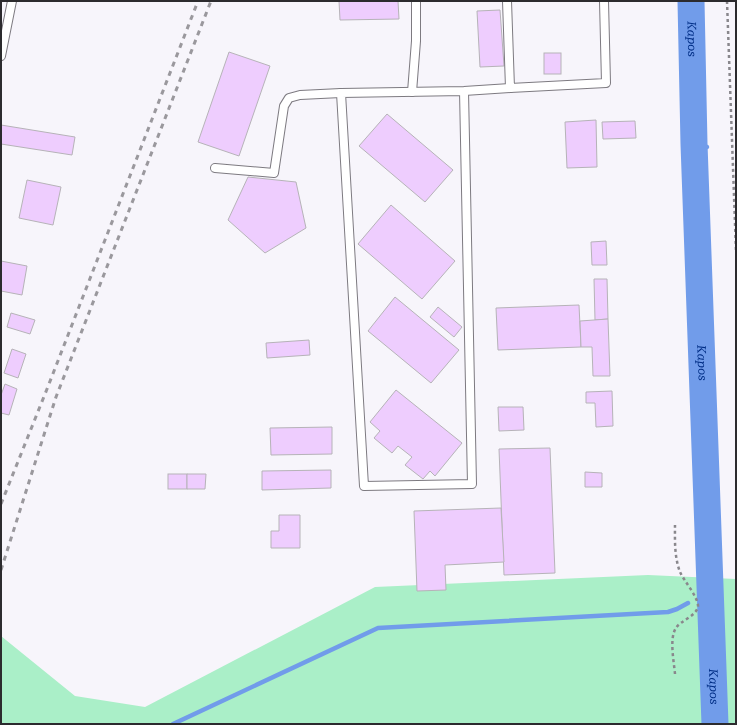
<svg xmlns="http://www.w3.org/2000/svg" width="737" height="725" font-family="'Roboto Serif',serif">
	<rect width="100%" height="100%" fill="#f7f5fb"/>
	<path fill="#aaefc8" d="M648,575L736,579V724H1V636L75,696L145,707L375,587Z"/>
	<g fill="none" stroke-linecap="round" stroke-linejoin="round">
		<g stroke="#719cea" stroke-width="4.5">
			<path d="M694,144L707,147"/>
			<path d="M702,597L711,596"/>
			<path d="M173,724L378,628L668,612L677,609L688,603"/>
		</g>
		<path stroke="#719cea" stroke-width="27" id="s1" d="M691,1L694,144L715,724"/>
	</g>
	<g fill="#eecdfe" stroke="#b6b3b8">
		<path d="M339,1H398L399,19L340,20Z"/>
		<path d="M500,10L504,66L480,67L477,11Z"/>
		<path d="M229,52L270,66L239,156L198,142Z"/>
		<rect x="544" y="53" width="17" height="21"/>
		<path d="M387,114L453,170L425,202L359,146Z"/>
		<path d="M596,120L597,167L567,168L565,122Z"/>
		<path d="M635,121L636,138L603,139L602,122Z"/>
		<path d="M1,125L75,137L72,155L1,144Z"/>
		<path d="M248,177L296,182L306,228L265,253L228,220Z"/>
		<path d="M27,180L61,187L53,225L19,218Z"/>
		<path d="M391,205L455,261L422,299L358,244Z"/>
		<path d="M606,241L607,265H592L591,242Z"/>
		<path d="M1,261L27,266L22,295L1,291Z"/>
		<path d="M594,279H607L608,319L595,320Z"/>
		<path d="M395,297L459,350L431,383L368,331Z"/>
		<path d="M579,305L581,347L498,350L496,308Z"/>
		<path d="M438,307L462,327L454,337L430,317Z"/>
		<path d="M11,313L35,320L30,334L7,327Z"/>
		<path d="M608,319L610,376H593L592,347H581L580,321Z"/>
		<path d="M309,340L310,355L267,358L266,343Z"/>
		<path d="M12,349L26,354L18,378L4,373Z"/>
		<path d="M5,384L17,389L9,415L1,413V395Z"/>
		<path d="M396,390L462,443L435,476L430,471L423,479L405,465L412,457L398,446L392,453L374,438L380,431L370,422Z"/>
		<path d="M612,391L613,426L596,427L595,403H586V392Z"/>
		<path d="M498,407H523L524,430L499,431Z"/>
		<path d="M332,427V454L271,455L270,428Z"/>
		<path d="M550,448L555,573L504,575L499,449Z"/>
		<path d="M331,470V488L262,490V471Z"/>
		<path d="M585,472L602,473V487H585Z"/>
		<rect x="168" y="474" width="19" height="15"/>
		<path d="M187,474H206L205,489H187Z"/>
		<path d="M501,508L504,562L445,565L446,590L417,591L414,511Z"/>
		<path d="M279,515H300V548H271V531H279Z"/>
	</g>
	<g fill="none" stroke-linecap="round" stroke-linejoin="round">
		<g stroke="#7d7a80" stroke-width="10">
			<g id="lane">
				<path d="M507,1L510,88L606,83L604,1"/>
				<path d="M1,56L12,1"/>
				<path d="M464,91L472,484L364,486L341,93L464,91L510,88"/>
				<path d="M412,92L416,41V1"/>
				<path d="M215,168L274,173L284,106L289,98L300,95L341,93"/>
			</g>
		</g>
		<g stroke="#89878c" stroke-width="2.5" stroke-dasharray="3 3" stroke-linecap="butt">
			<path d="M727,1L736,251"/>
			<path d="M675,674C674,662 669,638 676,628C680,621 696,616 698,607C699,598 684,581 680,572C674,556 675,539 675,523"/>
		</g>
		<use href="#lane" stroke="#fff" stroke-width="8"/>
		<g stroke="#9a989d" stroke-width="3" stroke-dasharray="5 5" stroke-linecap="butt">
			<path d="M1,504L47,389L198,1"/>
			<path d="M1,570L56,397L211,1"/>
		</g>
	</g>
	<g text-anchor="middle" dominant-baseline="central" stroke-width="3.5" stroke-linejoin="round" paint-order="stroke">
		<g font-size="12" font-style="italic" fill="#002e86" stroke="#f7f5fb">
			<text stroke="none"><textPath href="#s1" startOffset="38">Kapos</textPath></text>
			<text stroke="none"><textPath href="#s1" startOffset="362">Kapos</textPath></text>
			<text stroke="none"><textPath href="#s1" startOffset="686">Kapos</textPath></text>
		</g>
	</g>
	<rect width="737" height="725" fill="none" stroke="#2c2b2e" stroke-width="4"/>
</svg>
